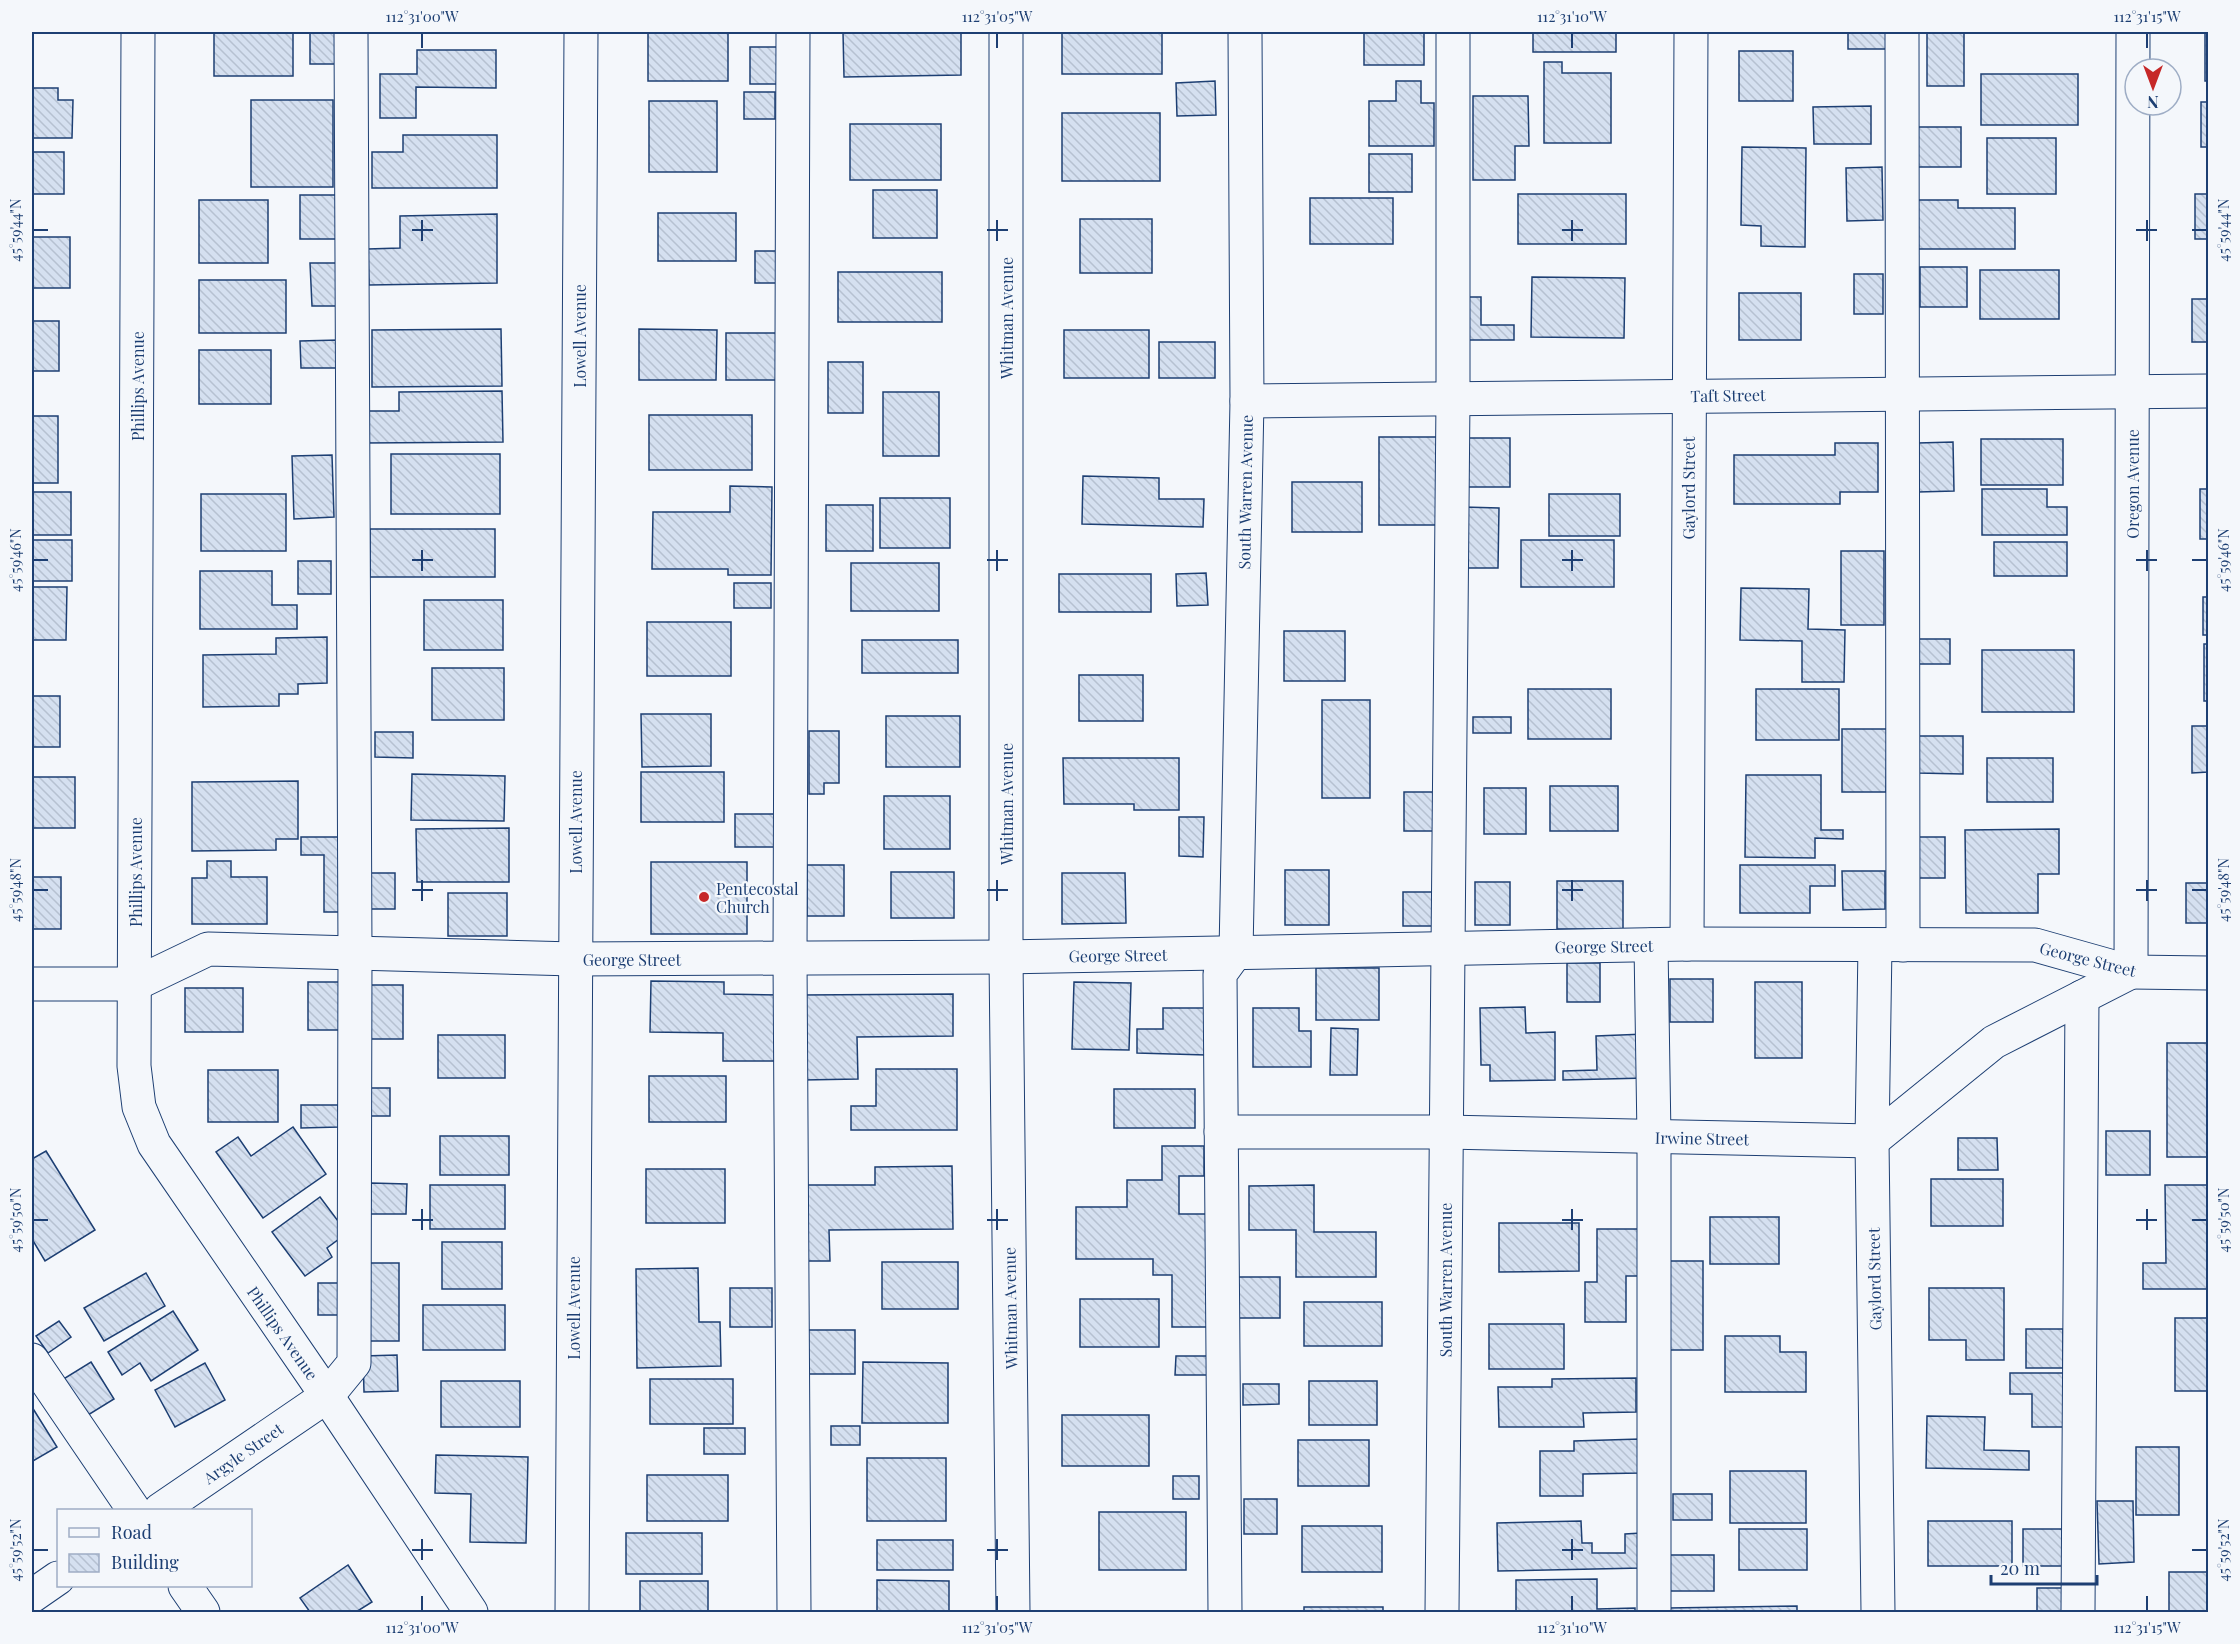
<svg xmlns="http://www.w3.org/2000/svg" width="2240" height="1644" font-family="'Playfair Display',serif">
	<defs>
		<pattern id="building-back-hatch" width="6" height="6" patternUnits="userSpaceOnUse" patternTransform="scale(1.5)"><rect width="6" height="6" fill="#d5e0f0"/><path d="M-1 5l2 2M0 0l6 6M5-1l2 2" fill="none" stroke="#b6c1d1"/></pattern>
	</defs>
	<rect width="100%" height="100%" fill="#f4f7fb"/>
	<g fill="url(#building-back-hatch)" stroke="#1d3f73" stroke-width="1.5">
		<rect x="214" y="32" width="79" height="44"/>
		<rect x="310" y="32" width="34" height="32"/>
		<rect x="648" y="32" width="80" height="49"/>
		<path d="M843,32H961V75L844,77Z"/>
		<rect x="1062" y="32" width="100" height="42"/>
		<rect x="1364" y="32" width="60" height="33"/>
		<rect x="1533" y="32" width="83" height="20"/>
		<rect x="1848" y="32" width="41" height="17"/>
		<rect x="1927" y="32" width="37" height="54"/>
		<rect x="2205" y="32" width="3" height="49"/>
		<rect x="750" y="47" width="33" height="37"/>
		<path d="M417,50H496V88L416,87V118H380V74H417Z"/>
		<rect x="1739" y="51" width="54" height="50"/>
		<path d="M1544,62H1562V73H1611V143H1544Z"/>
		<rect x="1981" y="74" width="97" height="51"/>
		<path d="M1215,81L1216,115L1177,116L1176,83Z"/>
		<path d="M1396,81H1421V103H1434V146H1369V101H1396Z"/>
		<path d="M32,88H58V100H73L72,138H32Z"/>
		<rect x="744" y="92" width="31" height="27"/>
		<path d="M1473,96H1528L1529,146H1515V180H1473Z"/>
		<rect x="251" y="100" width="82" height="87"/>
		<rect x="649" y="101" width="68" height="71"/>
		<rect x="2201" y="102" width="7" height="45"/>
		<path d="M1871,106V144H1814L1813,107Z"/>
		<rect x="1062" y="113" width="98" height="68"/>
		<rect x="850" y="124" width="91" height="56"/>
		<rect x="1918" y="127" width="43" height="40"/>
		<path d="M403,135H497V188H372V152H403Z"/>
		<rect x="1987" y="138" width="69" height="56"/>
		<path d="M1742,147L1806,148L1805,247L1761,246V226L1741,225Z"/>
		<rect x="32" y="152" width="32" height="42"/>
		<rect x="1369" y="154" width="43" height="38"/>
		<path d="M1882,167L1883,220L1847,221L1846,168Z"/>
		<rect x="873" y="190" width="64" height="48"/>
		<rect x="1518" y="194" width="108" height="50"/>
		<rect x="2195" y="194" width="13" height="45"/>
		<rect x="300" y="195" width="39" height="44"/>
		<rect x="1310" y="198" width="83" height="46"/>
		<rect x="199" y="200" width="69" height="63"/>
		<path d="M1917,200H1958V208H2015V249H1917Z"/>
		<rect x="658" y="213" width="78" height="48"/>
		<path d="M497,214V283L369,285L368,249L400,248V216Z"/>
		<rect x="1080" y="219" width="72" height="54"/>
		<rect x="32" y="237" width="38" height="51"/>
		<rect x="755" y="251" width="28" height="32"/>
		<path d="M310,263H339L340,306H312Z"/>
		<rect x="1920" y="267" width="47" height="40"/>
		<rect x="1980" y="270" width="79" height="49"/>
		<rect x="838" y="272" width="104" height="50"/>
		<rect x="1854" y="274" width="29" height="40"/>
		<path d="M1532,277L1625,278L1624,338L1531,337Z"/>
		<rect x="199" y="280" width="87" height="53"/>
		<rect x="1739" y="293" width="62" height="47"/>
		<path d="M1464,297H1481V325H1514V340H1464Z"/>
		<rect x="2192" y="299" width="16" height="43"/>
		<rect x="32" y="321" width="27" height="50"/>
		<path d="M501,329L502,386L372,387V330Z"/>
		<path d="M639,329L717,330L716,380H639Z"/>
		<rect x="1064" y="330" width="85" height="48"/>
		<rect x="726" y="333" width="57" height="47"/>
		<path d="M339,340V368H301L300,341Z"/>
		<rect x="1159" y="342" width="56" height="36"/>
		<rect x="199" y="350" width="72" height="54"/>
		<rect x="828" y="362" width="35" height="51"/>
		<path d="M502,391L503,442L364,443V411H399V392Z"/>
		<rect x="883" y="392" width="56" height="64"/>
		<rect x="649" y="415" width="103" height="55"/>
		<rect x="32" y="416" width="26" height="67"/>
		<rect x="1379" y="437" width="62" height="88"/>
		<rect x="1465" y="438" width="45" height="49"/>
		<rect x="1981" y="439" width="82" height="46"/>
		<path d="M1953,442L1954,491L1918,492V443Z"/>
		<path d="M1835,443H1878V492H1840V504H1734V455H1835Z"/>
		<rect x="391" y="454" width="109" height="60"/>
		<path d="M332,455L334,517L294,519L292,456Z"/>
		<path d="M1083,476L1159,478V499H1204L1203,527L1082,524Z"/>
		<rect x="1292" y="482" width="70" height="50"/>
		<path d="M730,486L772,487L771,575H728V569H652L653,512H730Z"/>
		<path d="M1982,489H2047V507H2067V535H1982Z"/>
		<rect x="2200" y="489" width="8" height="50"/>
		<rect x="32" y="492" width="39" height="43"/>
		<rect x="201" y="494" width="85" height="57"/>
		<rect x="1549" y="494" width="71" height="42"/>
		<rect x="880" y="498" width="70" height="50"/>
		<rect x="826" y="505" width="47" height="46"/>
		<path d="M1463,507L1499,508L1498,568H1463Z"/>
		<rect x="370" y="529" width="125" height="48"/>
		<rect x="32" y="540" width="40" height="41"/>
		<rect x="1521" y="540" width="93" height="47"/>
		<rect x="1994" y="542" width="73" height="34"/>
		<rect x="2207" y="542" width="1" height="44"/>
		<rect x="1841" y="551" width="43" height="74"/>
		<rect x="298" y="561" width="33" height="33"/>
		<rect x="851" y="563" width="88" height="48"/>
		<path d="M200,571H272V605H297V629H200Z"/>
		<path d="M1206,573L1208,605L1177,606L1176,574Z"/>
		<rect x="1059" y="574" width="92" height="38"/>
		<rect x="734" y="583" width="37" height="25"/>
		<path d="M32,587H67L66,640H32Z"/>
		<path d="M1741,588L1809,589L1808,629L1845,630L1844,682H1802V641L1740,640Z"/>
		<rect x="2203" y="597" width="5" height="38"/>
		<rect x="424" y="600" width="79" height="50"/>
		<rect x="647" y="622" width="84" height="54"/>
		<rect x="1284" y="631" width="61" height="50"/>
		<path d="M327,637V683L298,684V694H279V706L203,707V655L276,654V638Z"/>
		<rect x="1917" y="639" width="33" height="25"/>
		<rect x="862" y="640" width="96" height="33"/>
		<rect x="2204" y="644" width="4" height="57"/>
		<rect x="1982" y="650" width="92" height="62"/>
		<rect x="432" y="668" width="72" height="52"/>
		<rect x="1079" y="675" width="64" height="46"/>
		<rect x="1528" y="689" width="83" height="50"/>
		<rect x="1756" y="689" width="83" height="51"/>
		<rect x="32" y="696" width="28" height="51"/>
		<rect x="1322" y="700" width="48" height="98"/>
		<path d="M641,714H711V766L642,767Z"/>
		<rect x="886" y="716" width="74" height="51"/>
		<rect x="1473" y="717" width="38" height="16"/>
		<path d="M2192,726H2208V772L2192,773Z"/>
		<path d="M1842,729H1887L1886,792H1842Z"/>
		<path d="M809,731H839V783H824V794H809Z"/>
		<path d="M375,732H413V758L375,757Z"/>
		<path d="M1919,736H1963V774L1918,773Z"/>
		<path d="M1063,758H1179V810H1134V804H1064Z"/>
		<rect x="1987" y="758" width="66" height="44"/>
		<rect x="641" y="772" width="83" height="50"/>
		<path d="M412,774L505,776L504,821L411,820Z"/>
		<path d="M1746,775H1821V830H1843V839L1815,838V858L1745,857Z"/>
		<rect x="32" y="777" width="43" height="51"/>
		<path d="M298,781V839H276V850L192,851V782Z"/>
		<rect x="1550" y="786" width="68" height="45"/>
		<rect x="1484" y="788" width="42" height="46"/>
		<rect x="1404" y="792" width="31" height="39"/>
		<rect x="884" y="796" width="66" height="53"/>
		<rect x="735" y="814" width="45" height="33"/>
		<path d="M1179,817H1204L1203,857L1179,856Z"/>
		<path d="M509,828V882H417L416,829Z"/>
		<path d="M2059,829V874H2038V913H1966L1965,830Z"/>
		<path d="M301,837H341V912H324V855H301Z"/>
		<rect x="1918" y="837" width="27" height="41"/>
		<path d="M207,861H231V877H267V924H192V878H207Z"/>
		<rect x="651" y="862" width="96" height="72"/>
		<rect x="807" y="865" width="37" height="51"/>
		<path d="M1740,865H1835V886H1810V913H1740Z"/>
		<rect x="1285" y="870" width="44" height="55"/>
		<path d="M1842,871H1885V909L1843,910Z"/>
		<rect x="891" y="872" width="63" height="46"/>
		<rect x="369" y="873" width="26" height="36"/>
		<path d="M1062,873H1125L1126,923L1062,924Z"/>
		<rect x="32" y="877" width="29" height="52"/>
		<rect x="1557" y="881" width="66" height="48"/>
		<rect x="1475" y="882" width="35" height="43"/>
		<rect x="2186" y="883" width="22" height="40"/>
		<rect x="1403" y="892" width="34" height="34"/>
		<rect x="448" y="893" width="59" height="43"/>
		<rect x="1567" y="963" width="33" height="39"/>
		<rect x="1316" y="968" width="63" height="52"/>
		<rect x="1670" y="979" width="43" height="43"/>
		<path d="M651,981L724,982V994L784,995L783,1061H723V1033L650,1032Z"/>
		<rect x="308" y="982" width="39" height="48"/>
		<path d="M1074,982L1131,983L1129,1050L1072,1049Z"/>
		<rect x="1755" y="982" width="47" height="76"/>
		<rect x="365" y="985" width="38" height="54"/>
		<rect x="185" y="988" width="58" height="44"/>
		<path d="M953,994V1036L857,1037L858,1079L803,1080L802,995Z"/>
		<path d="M1525,1007L1526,1033L1555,1032V1080L1490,1081V1065H1481L1480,1008Z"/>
		<path d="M1163,1008H1206V1055L1137,1053V1029H1163Z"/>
		<path d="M1253,1008H1299V1031H1311V1067H1253Z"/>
		<path d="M1331,1028L1358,1029L1357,1075H1330Z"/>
		<path d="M1645,1034L1646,1078L1563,1080V1071L1597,1070L1596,1036Z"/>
		<rect x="438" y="1035" width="67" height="43"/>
		<rect x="2167" y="1043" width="41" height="114"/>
		<path d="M876,1069H957V1130H851V1106H876Z"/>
		<rect x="208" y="1070" width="70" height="52"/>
		<rect x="649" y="1076" width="77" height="46"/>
		<rect x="357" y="1088" width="33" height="28"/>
		<rect x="1114" y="1089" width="81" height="39"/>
		<path d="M301,1105H338L339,1127L301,1128Z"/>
		<path d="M293,1127L326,1174L263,1218L216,1152L238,1137L251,1156Z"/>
		<rect x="2106" y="1131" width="44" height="44"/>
		<rect x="440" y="1136" width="69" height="39"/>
		<path d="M1958,1138H1997L1998,1170H1958Z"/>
		<path d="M1162,1146H1204V1176H1179V1214H1209L1210,1327H1172V1275H1153V1259H1076V1207H1127V1180H1162Z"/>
		<path d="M46,1151L95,1230L45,1261L32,1239V1159Z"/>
		<path d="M952,1166L953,1229L829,1230L830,1261H807L806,1185H875V1167Z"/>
		<rect x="646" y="1169" width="79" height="54"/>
		<rect x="1931" y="1179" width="72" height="47"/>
		<path d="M371,1183L407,1184L406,1214H370Z"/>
		<rect x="430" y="1185" width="75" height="44"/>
		<path d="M1314,1185V1232H1376V1277H1296V1230H1249V1186Z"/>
		<path d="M2165,1185H2208V1289H2143V1263H2166Z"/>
		<path d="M320,1197L347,1233L327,1248L332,1257L305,1276L272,1232Z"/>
		<rect x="1710" y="1217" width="69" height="47"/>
		<path d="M1499,1223H1579V1271L1499,1272Z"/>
		<path d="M1597,1229H1643V1276H1626V1322H1585V1282H1597Z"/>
		<rect x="442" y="1242" width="60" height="47"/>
		<rect x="1667" y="1261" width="36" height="89"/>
		<rect x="882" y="1262" width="76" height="47"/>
		<rect x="360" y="1263" width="39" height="78"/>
		<path d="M698,1268L699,1322H720L721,1366L637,1368L636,1269Z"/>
		<path d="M146,1273L165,1306L104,1341L84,1308Z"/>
		<rect x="1234" y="1277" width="46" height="41"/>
		<rect x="318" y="1283" width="23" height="32"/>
		<rect x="730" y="1288" width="42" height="39"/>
		<path d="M1929,1288H2004V1360H1966V1340H1929Z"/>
		<rect x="1080" y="1299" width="79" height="48"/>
		<rect x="1304" y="1302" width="78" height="44"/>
		<rect x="423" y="1305" width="82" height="45"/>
		<path d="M173,1311L198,1350L151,1381L140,1363L122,1375L108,1352Z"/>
		<rect x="2175" y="1318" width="33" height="73"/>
		<path d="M59,1321L71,1337L48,1353L36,1336Z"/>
		<rect x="1489" y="1324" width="75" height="45"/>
		<rect x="2026" y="1329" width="37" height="39"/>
		<rect x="808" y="1330" width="47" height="44"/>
		<path d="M1725,1336H1780V1352H1806V1392H1725Z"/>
		<path d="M397,1355L398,1391L364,1392L363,1356Z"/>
		<path d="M1176,1356H1208V1375H1175Z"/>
		<path d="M91,1362L114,1399L80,1420L57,1383Z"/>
		<path d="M863,1362L948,1363V1423H862Z"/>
		<path d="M205,1363L225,1400L175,1427L155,1390Z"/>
		<path d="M2010,1373H2068V1427H2032V1394H2010Z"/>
		<path d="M1636,1378V1412L1583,1413L1584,1427H1499L1498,1387H1552V1379Z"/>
		<rect x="650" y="1379" width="83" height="45"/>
		<rect x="441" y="1381" width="79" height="46"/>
		<rect x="1309" y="1381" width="68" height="44"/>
		<path d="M1243,1384H1279V1404L1243,1405Z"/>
		<path d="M32,1407L57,1447L33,1461L32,1459Z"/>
		<rect x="1062" y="1415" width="87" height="51"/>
		<path d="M1927,1416L1985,1417L1984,1450L2029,1451V1470L1926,1468Z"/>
		<rect x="831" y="1426" width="29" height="19"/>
		<rect x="704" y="1428" width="41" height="26"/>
		<path d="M1640,1439L1641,1473L1583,1474V1496H1540V1451H1574V1441Z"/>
		<rect x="1298" y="1440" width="71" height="46"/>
		<rect x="2136" y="1447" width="43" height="68"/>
		<path d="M436,1455L528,1457L526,1543L470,1542L471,1494L435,1493Z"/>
		<rect x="867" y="1458" width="79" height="63"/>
		<rect x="1730" y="1471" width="76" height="52"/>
		<rect x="647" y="1475" width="81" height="46"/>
		<rect x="1173" y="1476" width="26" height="23"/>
		<rect x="1673" y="1494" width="39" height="26"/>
		<rect x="1244" y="1499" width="33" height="35"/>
		<path d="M2097,1501H2133L2134,1562L2099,1564Z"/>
		<rect x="1099" y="1512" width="87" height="58"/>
		<path d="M1581,1521L1582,1543H1592V1553H1625V1534L1641,1533V1568L1498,1571L1497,1523Z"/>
		<rect x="1928" y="1521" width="84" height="45"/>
		<rect x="1302" y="1526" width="80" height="46"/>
		<rect x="1739" y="1529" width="68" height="41"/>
		<rect x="2023" y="1529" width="42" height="37"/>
		<rect x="626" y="1533" width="76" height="41"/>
		<rect x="877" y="1540" width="76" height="30"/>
		<rect x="1668" y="1555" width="46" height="36"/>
		<path d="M348,1565L372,1602L356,1612H310L300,1598Z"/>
		<rect x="2169" y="1572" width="39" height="40"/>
		<path d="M1597,1579V1609L1635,1608V1612H1516V1580Z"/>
		<path d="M877,1580L949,1581V1612H877Z"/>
		<rect x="640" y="1581" width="68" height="31"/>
		<rect x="2037" y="1588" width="29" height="24"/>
		<path d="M1797,1606V1612H1668V1608Z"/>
		<rect x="1304" y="1607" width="79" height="5"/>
	</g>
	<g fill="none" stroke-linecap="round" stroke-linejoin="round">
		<g stroke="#1d3f73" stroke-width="35">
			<g id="minor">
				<path d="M138,32L134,1066L139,1107L154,1144L327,1396L471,1612"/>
				<path d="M793,32L790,958L794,1612"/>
				<path d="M1006,32V957L1013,1612"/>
				<path d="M1902,32L1903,945"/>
				<path d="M1247,401L2208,391"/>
				<path d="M1687,944L1691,32"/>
				<path d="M1651,945L1654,1137V1612"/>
				<path d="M1875,945L1872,1141L1878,1612"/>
				<path d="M1236,952L1247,401L1245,32"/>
				<path d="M2131,972L2133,32"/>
				<path d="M32,984H135L208,949L574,959L1006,957L1687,944L2035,945L2131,972L2208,973"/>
				<path d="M1221,1132H1446L1872,1141L1994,1042L2131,972"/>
				<path d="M32,1360L134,1510"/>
				<path d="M160,1510L327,1396L354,1363L355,953L351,32"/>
				<path d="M185,1586L203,1612"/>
				<path d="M32,1596L58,1578"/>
				<path d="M572,1612L581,32"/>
				<path d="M1225,1612L1220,974L1236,952"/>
				<path d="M1442,1612L1453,399V32"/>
				<path d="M2078,1612L2082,997"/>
			</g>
		</g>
		<use href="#minor" stroke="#f4f7fb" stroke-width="33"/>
	</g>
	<path fill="none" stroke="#1d3f73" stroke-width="2" d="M422,33V48M997,33V48M1572,33V48M2147,33V48M422,220V241M997,220V241M1572,220V241M2147,220V241M33,230H48M412,230H433M987,230H1008M1562,230H1583M2136,230H2157M2192,230H2207M422,550V571M997,550V571M1572,550V571M2147,550V571M33,560H48M412,560H433M987,560H1008M1562,560H1583M2136,560H2157M2192,560H2207M422,880V901M997,880V901M1572,880V901M2147,880V901M33,890H48M412,890H433M987,890H1008M1562,890H1583M2136,890H2157M2192,890H2207M422,1209V1230M997,1209V1230M1572,1209V1230M2147,1209V1230M33,1220H48M412,1220H433M987,1220H1008M1562,1220H1583M2136,1220H2157M2192,1220H2207M422,1539V1560M997,1539V1560M1572,1539V1560M33,1550H48M412,1550H433M987,1550H1008M1562,1550H1583M2192,1550H2207M422,1596V1611M997,1596V1611M1572,1596V1611M2147,1596V1611"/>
	<circle fill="#c62828" stroke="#f4f7fb" stroke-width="2" cx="704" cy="897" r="6"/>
	<g text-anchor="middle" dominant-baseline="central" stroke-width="4.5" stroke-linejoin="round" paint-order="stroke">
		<g font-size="16" fill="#1d3f73" stroke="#f4f7fb">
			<text transform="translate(1006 318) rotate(-90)">Whitman Avenue</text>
			<text transform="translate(579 336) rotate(-90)">Lowell Avenue</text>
			<text transform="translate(137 386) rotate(-90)">Phillips Avenue</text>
			<text transform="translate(1728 395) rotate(-1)">Taft Street</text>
			<text transform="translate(2132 484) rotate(-90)">Oregon Avenue</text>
			<text transform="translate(1688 488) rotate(-90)">Gaylord Street</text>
			<text transform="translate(1245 492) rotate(-89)">South Warren Avenue</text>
			<text transform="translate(1006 804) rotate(-90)">Whitman Avenue</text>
			<text transform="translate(575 822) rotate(-90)">Lowell Avenue</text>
			<text transform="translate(135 872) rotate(-90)">Phillips Avenue</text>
			<text transform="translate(1604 946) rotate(-1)">George Street</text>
			<text transform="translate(1118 955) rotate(-1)">George Street</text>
			<text x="632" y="959">George Street</text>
			<text transform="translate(2088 959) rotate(14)">George Street</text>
			<text transform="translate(1702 1138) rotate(1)">Irwine Street</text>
			<text transform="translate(1874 1279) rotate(-91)">Gaylord Street</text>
			<text transform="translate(1445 1280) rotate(-90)">South Warren Avenue</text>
			<text transform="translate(573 1308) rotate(-90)">Lowell Avenue</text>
			<text transform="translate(1010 1308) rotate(-91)">Whitman Avenue</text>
			<text transform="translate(283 1333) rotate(55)">Phillips Avenue</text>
			<text transform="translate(243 1453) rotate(-35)">Argyle Street</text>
		</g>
		<g font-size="16" fill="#1d3f73" stroke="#f4f7fb" text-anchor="start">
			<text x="716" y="888">Pentecostal<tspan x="716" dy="18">Church</tspan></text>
		</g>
	</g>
	<rect width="2240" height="1644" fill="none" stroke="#f4f7fb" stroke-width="66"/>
	<rect x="57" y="1509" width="195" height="78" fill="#f4f7fb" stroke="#9eadc5" stroke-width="1.5"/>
	<rect x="69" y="1528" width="30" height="9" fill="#f4f7fb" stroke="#9eadc5" stroke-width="1.5"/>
	<text x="111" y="1539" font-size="18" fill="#1d3f73">Road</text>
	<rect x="69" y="1554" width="30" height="18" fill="url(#building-back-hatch)" stroke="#9eadc5" stroke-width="1.5"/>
	<text x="111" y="1569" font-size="18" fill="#1d3f73">Building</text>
	<g transform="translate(2153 87) rotate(180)"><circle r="28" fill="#f4f7fb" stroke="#9eadc5" stroke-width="1.5"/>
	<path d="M0-4.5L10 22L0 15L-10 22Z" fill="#c62828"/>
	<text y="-9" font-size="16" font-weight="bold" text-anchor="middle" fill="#1d3f73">N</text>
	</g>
	<path d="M1991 1575v9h106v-9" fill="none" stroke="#1d3f73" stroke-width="3"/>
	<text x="2000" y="1575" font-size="18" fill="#1d3f73" stroke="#f4f7fb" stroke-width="4.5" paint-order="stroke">20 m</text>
	<rect x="33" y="33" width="2174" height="1578" fill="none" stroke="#1d3f73" stroke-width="2"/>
	<g font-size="15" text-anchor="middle" fill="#1d3f73">
		<text x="422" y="22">112°31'00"W</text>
		<text x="997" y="22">112°31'05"W</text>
		<text x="1572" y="22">112°31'10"W</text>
		<text x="2147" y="22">112°31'15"W</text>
		<text transform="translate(2224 230) rotate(-90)" y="5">45°59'44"N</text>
		<text transform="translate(16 230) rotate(-90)" y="5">45°59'44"N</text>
		<text transform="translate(2224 560) rotate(-90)" y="5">45°59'46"N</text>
		<text transform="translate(16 560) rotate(-90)" y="5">45°59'46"N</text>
		<text transform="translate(2224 890) rotate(-90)" y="5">45°59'48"N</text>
		<text transform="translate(16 890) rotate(-90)" y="5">45°59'48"N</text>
		<text transform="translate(2224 1220) rotate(-90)" y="5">45°59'50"N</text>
		<text transform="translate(16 1220) rotate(-90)" y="5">45°59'50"N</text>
		<text transform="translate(2224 1550) rotate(-90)" y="5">45°59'52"N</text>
		<text transform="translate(16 1550) rotate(-90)" y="5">45°59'52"N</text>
		<text x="422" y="1633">112°31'00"W</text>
		<text x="997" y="1633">112°31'05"W</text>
		<text x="1572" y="1633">112°31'10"W</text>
		<text x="2147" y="1633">112°31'15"W</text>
	</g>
</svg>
